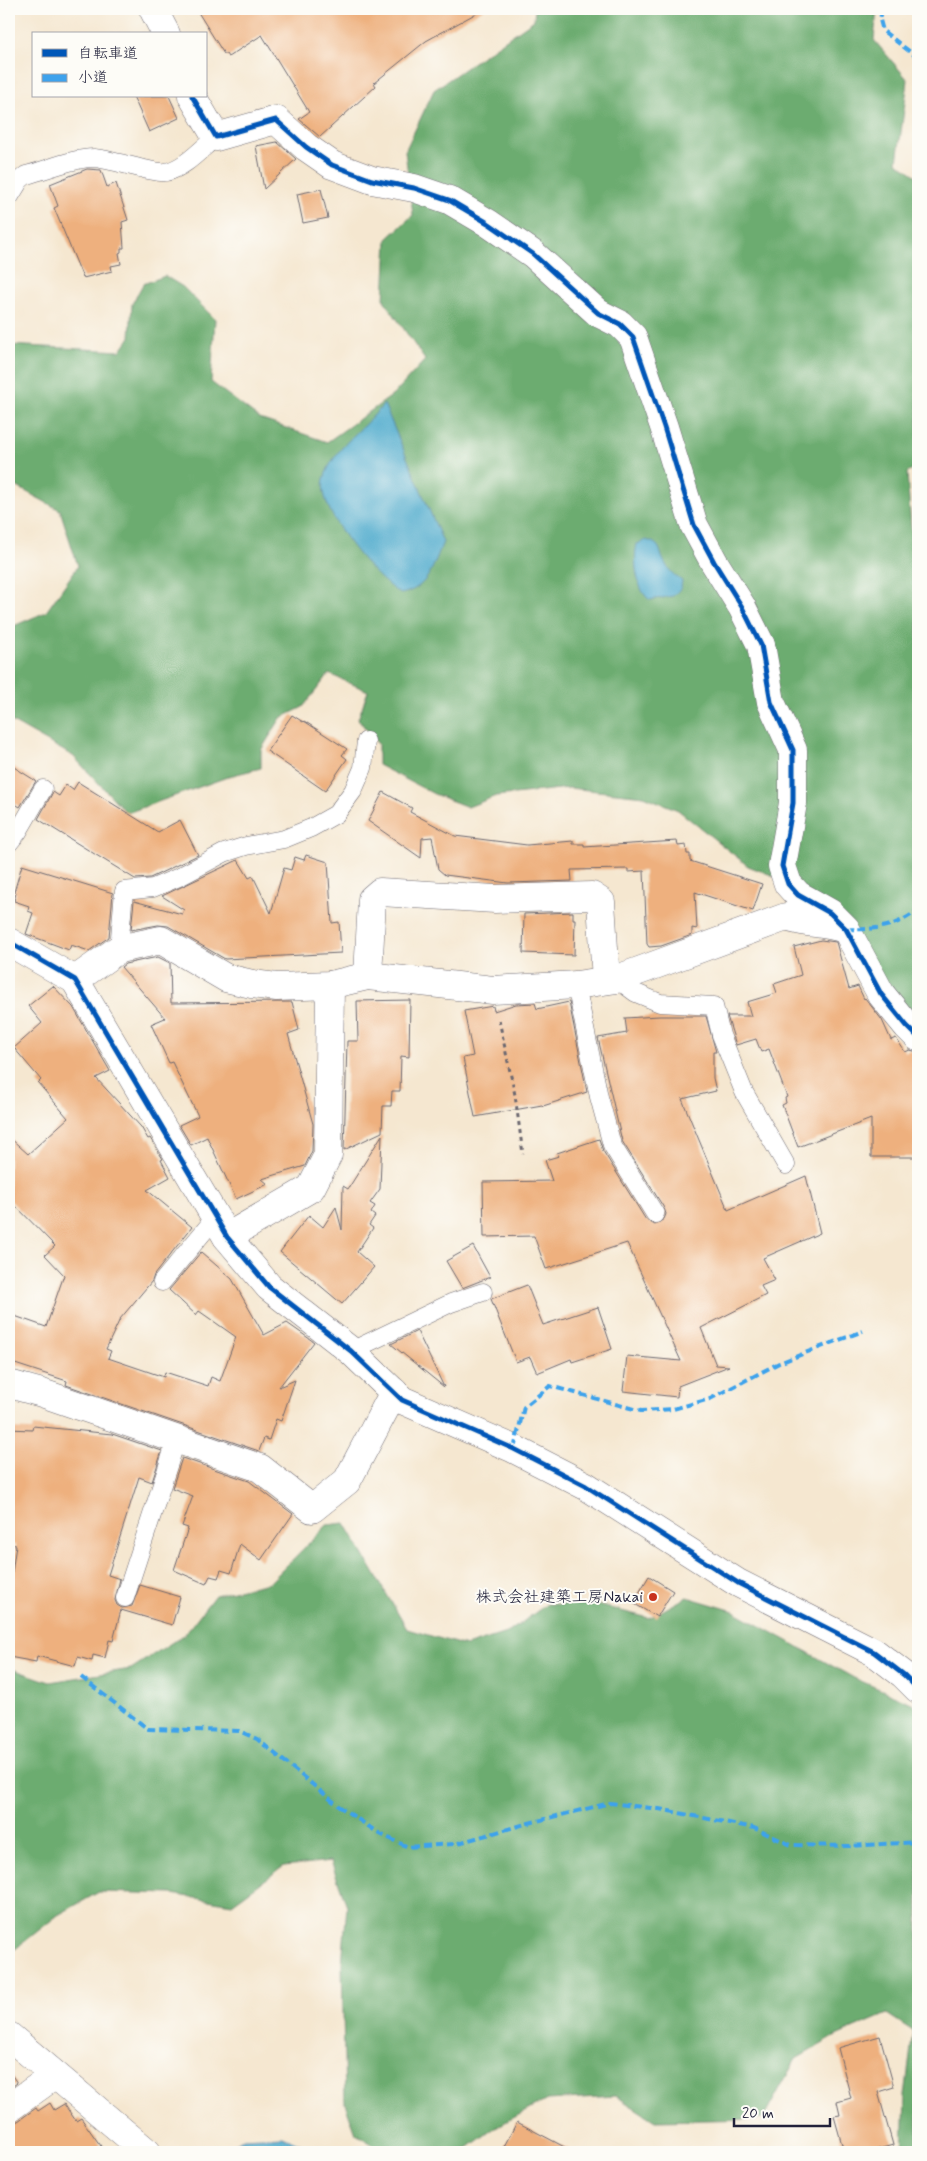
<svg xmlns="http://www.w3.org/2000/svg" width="927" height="2161" font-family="Mynerve,'Klee One',sans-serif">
	<rect width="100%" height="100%" fill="#fdfcf7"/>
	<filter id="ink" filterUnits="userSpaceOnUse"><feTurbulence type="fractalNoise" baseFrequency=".02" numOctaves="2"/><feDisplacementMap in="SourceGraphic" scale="10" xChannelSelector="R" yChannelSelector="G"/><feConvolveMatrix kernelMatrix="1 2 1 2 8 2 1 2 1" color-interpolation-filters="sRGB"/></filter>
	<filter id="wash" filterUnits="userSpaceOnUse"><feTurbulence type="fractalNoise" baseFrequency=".0096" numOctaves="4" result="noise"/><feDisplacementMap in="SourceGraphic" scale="20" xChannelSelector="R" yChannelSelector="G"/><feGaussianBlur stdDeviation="1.12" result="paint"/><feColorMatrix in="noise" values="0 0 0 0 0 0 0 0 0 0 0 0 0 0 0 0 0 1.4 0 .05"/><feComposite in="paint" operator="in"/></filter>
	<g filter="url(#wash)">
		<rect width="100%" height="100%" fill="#f5e7d0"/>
		<g fill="#6cac70" stroke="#476756">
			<path d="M535,9H877L874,40L908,80L897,162L918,177V467L907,473L911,528L918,543V1023L800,886L748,866L678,810L644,796L569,788L496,796L468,807L434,794L378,765V744L358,719L368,691L329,674L303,707L281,718L261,750V768L233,775L127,813L73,756L9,720V628L46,612L78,566L60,510L12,484L9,478V345L120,351L130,337L132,304L143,284L165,276L183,287L215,319L211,382L260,419L327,442L393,395L425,360L384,300L387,239L413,215L405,151L434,90L534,20Z"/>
			<path d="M345,1523L407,1629L466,1646L509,1632L547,1604L597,1605L649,1618L687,1597L734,1611L854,1678L914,1704L918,1709V2152H903L905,2096L913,2031L887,2014L836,2036L796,2059L763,2119L655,2121L616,2096L547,2100L496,2127L462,2152H385L356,2134L345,2103L342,1963L347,1906L331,1861L284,1866L232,1904L172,1894L99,1892L58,1915L9,1954V1668L50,1682L131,1669L185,1634L215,1595L269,1583L327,1525Z"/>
		</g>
		<g fill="#4fabcd" stroke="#386684">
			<path d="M384,404L443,542C433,566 429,588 401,594C375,580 316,510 324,479C333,448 365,428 384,404Z"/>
			<path d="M646,540C663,544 658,551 665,563C669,571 675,576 682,581L681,588L673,596L650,600C636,591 633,558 637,544Z"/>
			<path d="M282,2136L305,2146L311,2152H221L243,2138Z"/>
		</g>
		<g id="blocks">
			<g fill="#eeb07e">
				<path d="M196,9H484L426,41L374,83L376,86L320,137L299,119L309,112L262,35L228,57L226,54H224Z"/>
				<path d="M133,96H169L179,118L149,132Z"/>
				<path d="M277,142L296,159L264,189L256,146Z"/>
				<path d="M87,169L101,170L107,187L116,183L128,220L122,222L124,248H121V252L119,253L121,264L111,266L112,271L83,278L54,208L58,206L50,184Z"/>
				<path d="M321,189L328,218L303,223L297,194Z"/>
				<path d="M292,715L303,722L304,721L347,749L342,755L347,759L325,791L267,751Z"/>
				<path d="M9,764L36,781L20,807L9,800Z"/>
				<path d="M78,782L158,832L180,820L198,855L150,878L135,879L38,819L53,792L59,796L66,785L73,790Z"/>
				<path d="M383,792L412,808L410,812L455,836L527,845L573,841V844H584V847L677,841L678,846L686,845L687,854H690V861L762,884L753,911L695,892L697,929L692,928V935L661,946L649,947L647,944L644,871L628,872V869L571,870L572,881L508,883L445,875L438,869L432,837L422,838L421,858L368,821Z"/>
				<path d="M306,855L328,862L332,923L339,922L341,953L225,959L168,926L158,925L131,930L134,901L182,914L184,910L162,896L238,860L249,878L253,876L271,913L284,868L291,870L295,857L304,860Z"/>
				<path d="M22,865L113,893L109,937L89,951L71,945L69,950L26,934L33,913L28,911L29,906L14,901L16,893L14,892Z"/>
				<path d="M573,912V919H575L574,955L523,953L524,914Z"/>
				<path d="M821,940L836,942L849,989L858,986L864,999L865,998L882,1020L891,1040L896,1038L905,1052L910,1050L918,1052V1157H871V1119L798,1147L782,1105L786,1103L785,1098L787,1097L769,1049L761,1052L756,1039L736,1045L727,1016H751L747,1002L777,993L774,984L801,975L794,947Z"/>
				<path d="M158,957L170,963L171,1003L292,1002L299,1030L288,1034L313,1124L312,1151L305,1166L262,1179L268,1184L236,1199L207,1137L191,1145L179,1125L198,1116L172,1062L169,1063L151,1024L165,1018L121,967L125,964Z"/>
				<path d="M53,986L73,1007L110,1071L96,1078L141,1127L148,1139L150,1138L163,1159L161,1160L170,1177L147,1190L192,1227L154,1275L152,1281L120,1319L106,1349L111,1351L108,1358L164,1377L165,1372L208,1386L211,1377L220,1381L236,1337L199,1311L196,1315L169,1290L201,1252L232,1279L264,1335L287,1323L314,1342L279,1387L295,1380L281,1421L276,1419L269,1440L264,1438L259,1451L66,1385L67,1381L9,1362V1314L46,1327L64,1275L45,1255L55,1246L9,1199V1137L28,1154L68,1118L38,1083L41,1080L14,1048L42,1023L28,1006Z"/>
				<path d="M410,1000L409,1057L401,1056L400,1091H392L391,1106H383L382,1132L344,1150L347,1041H358L357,1001Z"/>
				<path d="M569,1002L587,1092L543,1106L542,1105L475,1117L463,1058L473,1056L464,1011L493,1006L494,1011L516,1004L535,1003L537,1009Z"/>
				<path d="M659,1016H706L716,1052H713V1078L716,1091L682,1099L728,1210L806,1176L820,1233L763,1258L775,1280L761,1286L766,1295L701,1328L716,1365L729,1366L678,1386L677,1397L623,1391L627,1356L681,1361L627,1243L546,1269L534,1236L484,1237L483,1182L552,1181L545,1160L559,1156L557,1153L599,1139L603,1151L646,1220L655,1225L664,1219L666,1214L664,1208L622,1141L598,1038L627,1033L625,1018Z"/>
				<path d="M382,1135L380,1189L370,1203L375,1206L371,1213L375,1216L369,1225L373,1228L357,1252L374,1267L342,1304L280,1252L309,1215L323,1227L336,1207L342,1230L343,1186L348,1189Z"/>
				<path d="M473,1246L490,1277L462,1288L446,1261Z"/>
				<path d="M527,1285L543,1325L598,1307L612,1349L572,1362L571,1359L537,1373L530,1357L516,1362L491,1299Z"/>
				<path d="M417,1331L444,1387L391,1344Z"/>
				<path d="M33,1426L112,1434L162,1451L152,1482L139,1477L108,1575L120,1579L115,1600L117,1605L122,1608L132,1606L140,1585L180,1597L172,1625L121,1610L113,1641L109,1640L105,1658L93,1655L92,1661L78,1657L75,1666L37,1656L36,1662L9,1657V1594L16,1545L9,1544V1429L32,1430Z"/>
				<path d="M182,1458L249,1481L293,1514L261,1560L240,1544L231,1573L221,1570L218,1578L210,1576L206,1584L174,1570L188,1528L182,1526L193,1496L172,1488Z"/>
				<path d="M649,1576L673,1591L657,1617L633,1603Z"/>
				<path d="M880,2036L894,2087L878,2092L893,2145L868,2152H844L834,2116L840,2115L837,2102L851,2098L838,2048Z"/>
				<path d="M9,2071L17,2083L9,2089Z"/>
				<path d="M50,2103L54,2110L64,2104L76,2121L81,2118L105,2152H9V2123L18,2121L36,2108L38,2111Z"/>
				<path d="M517,2122L574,2152H501Z"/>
			</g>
		</g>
	</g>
	<g filter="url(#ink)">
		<use href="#blocks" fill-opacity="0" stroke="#6c676f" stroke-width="1"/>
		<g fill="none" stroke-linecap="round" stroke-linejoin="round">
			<g stroke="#6c676f" stroke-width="19">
				<g id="service">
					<path d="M9,198L20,180L26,175C47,170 72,158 94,158C112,159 154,174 166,172C185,168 201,149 216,137"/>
					<path d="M9,843L18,832L43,789"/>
					<path d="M119,949L124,891L153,888L179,877L224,853L246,846L284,839L311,828L336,814L353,791L363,768L366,741"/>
					<path d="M617,979L636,993L660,1003L714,1006L721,1035L744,1092L786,1165"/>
					<path d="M576,985L599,1097L612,1145L655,1214"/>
					<path d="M162,1282L215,1218"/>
					<path d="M351,1351L451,1303L483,1292"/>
					<path d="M125,1598L177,1438"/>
				</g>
			</g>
			<g stroke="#6c676f" stroke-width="29">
				<g id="minor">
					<path d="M153,9L166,34"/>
					<path d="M192,96L216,137L276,120L306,147L332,165L372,180L414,188L449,200L488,223L533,254L598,313L620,324L633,337L664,427L694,525L714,562L742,607L761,645L771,702L793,750V803L782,866L788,884L798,895L830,913L846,929L881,994L907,1026L918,1037"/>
					<path d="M9,942L75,980L227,1237L269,1287L351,1351L402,1400L514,1449L586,1486L738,1583L874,1652L904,1675L918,1689"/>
					<path d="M368,976L372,899L380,892L495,899L592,896L601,902L606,980"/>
					<path d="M75,980L119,949L161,940L226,978L252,984L277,987L330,985L368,976L493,990L576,985L617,979L786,917C806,924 822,922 842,928"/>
					<path d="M227,1237L311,1188L328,1155L330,985"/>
					<path d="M9,1384L42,1393L260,1468L312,1509L347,1481L394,1392"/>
					<path d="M9,2036L147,2152"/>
					<path d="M9,2108L55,2075"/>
				</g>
			</g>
			<path stroke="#6c676f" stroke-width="3" stroke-dasharray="4 4" stroke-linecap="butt" d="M499,1020L515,1095L523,1154"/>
			<use href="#service" stroke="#fff" stroke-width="18"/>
			<use href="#minor" stroke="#fff" stroke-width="28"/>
			<g stroke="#3ea2ec" stroke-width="4" stroke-dasharray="8 4" stroke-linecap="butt">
				<path d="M882,9L880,20L883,31L918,58"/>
				<path d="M846,929C874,930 895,928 918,910"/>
				<path d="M514,1449L524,1407L550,1386L641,1411L673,1409L710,1399L779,1363L863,1331"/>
				<path d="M81,1677L148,1729L239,1731L257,1739L340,1807L380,1834L408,1847L455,1844L529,1823L610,1803L659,1809L754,1828L791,1845L849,1846L918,1842"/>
			</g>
			<g stroke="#fdfcf7" stroke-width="8">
				<g id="cycleway">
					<path d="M192,96L216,137L276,120L306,147L332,165L372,180L414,188L449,200L488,223L533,254L598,313L620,324L633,337L664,427L694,525L714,562L742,607L761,645L771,702L793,750V803L782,866L788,884L798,895L830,913L846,929L881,994L907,1026L918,1037"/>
					<path d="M9,942L75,980L227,1237L269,1287L351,1351L402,1400L514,1449L586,1486L738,1583L874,1652L904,1675L918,1689"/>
				</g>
			</g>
			<use href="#cycleway" stroke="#0057b8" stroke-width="5"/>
		</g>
	</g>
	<circle fill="#c8321e" stroke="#fdfcf7" stroke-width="2" cx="653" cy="1597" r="5"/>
	<g text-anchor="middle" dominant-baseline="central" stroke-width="4" stroke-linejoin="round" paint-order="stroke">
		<g font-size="16" fill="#22223b" stroke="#fdfcf7" text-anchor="end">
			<text x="643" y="1597">株式会社建築工房Nakai</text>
		</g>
	</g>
	<rect width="927" height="2161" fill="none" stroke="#fdfcf7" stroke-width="30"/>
	<rect x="32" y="32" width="175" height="65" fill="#fdfcf7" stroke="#a5a5ac"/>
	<rect x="42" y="49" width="25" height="8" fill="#0057b8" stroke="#a5a5ac"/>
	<text x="78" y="58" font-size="15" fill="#22223b">自転車道</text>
	<rect x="42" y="74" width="25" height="8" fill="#3ea2ec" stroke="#a5a5ac"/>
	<text x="78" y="82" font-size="15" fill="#22223b">小道</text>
	<path d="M734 2118v8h96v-8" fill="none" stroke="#22223b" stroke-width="2.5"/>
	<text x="742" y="2118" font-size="15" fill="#22223b" stroke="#fdfcf7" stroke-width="4" paint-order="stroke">20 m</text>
</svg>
